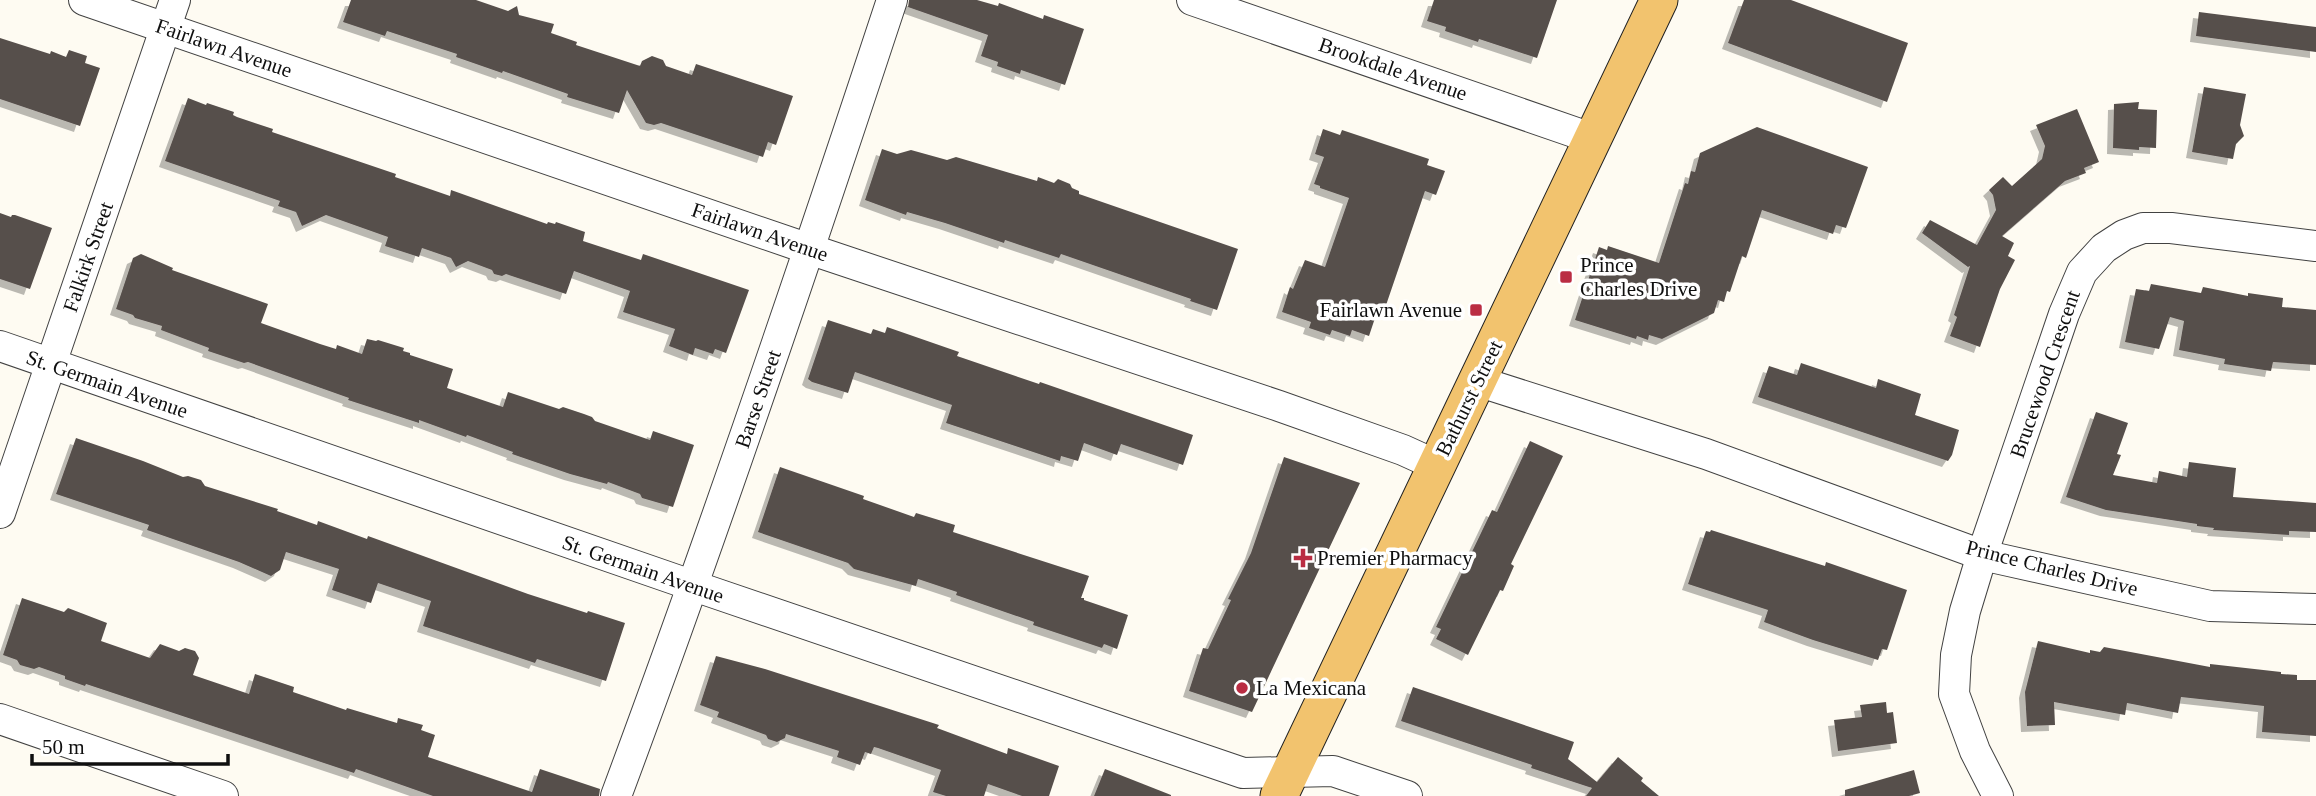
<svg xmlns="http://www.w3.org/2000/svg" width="2316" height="796" font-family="'Times New Roman',serif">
	<defs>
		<filter id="shadow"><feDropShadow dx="-6" dy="6" stdDeviation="0" flood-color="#0004"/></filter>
	</defs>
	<rect width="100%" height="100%" fill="#fefbf2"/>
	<g fill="#574f4c" filter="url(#shadow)">
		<path d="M351,0H476L508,11L517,6L519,15L554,24L551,33L577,42L576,45L640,66L642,61L652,56L663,60L666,66L692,75L696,64L793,96L776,145L768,142L763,157L661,123L654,125L646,123L627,90L619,113L567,97L568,94L503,71L502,73L456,57L457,54L387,31L385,36L343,22Z"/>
		<path d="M909,0H977L998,6L999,3L1043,19L1044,15L1084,29L1065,85L1021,70L1020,74L997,66L998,62L981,56L988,35L908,7Z"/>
		<path d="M1434,0H1557L1537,58L1479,39L1478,42L1445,31L1446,27L1427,21Z"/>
		<path d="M1744,0H1791L1908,43L1887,102L1728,43Z"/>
		<path d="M2199,12L2316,27V52L2196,36Z"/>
		<path d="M0,38L50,54L51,51L66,57L69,50L87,56L85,63L100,68L80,126L0,99Z"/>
		<path d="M2204,87L2246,94L2240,125L2244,136L2236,144L2233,159L2192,152Z"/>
		<path d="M188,98L206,105L207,103L234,112L233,115L237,117L273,129L272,132L396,174L395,177L450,196L451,190L547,224L548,222L555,224L556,222L585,232L583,241L641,260L643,254L749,290L726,353L715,349L713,354L695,348L693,355L669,346L675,329L623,312L630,291L574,271L566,294L506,274L502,276L494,274L492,270L468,261L456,267L451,258L422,248L419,257L385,246L388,237L326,215L302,226L296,212L278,206L280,201L165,161Z"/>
		<path d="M2139,102L2138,109L2157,110L2156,148L2139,147V150L2113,148L2114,104Z"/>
		<path d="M2077,109L2099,162L2084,168L2086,173L2065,181L2002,236L2014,243L2008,256L2015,260L2000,289L1980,347L1950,336L1957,317L1954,315L1970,266L1968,267L1922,233L1930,220L1977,245L1996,210L1993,195L1989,190L2003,177L2012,186L2042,159L2045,146L2036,125Z"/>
		<path d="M1757,127L1868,167L1846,228L1836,225L1833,234L1762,210L1746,258L1742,256L1730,292L1727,291L1724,302L1718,300L1714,313L1662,339L1649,335L1648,340L1637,336L1636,339L1575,320L1599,247L1607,250L1608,246L1659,263L1685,183L1688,184L1691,171L1695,172L1700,153Z"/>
		<path d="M1323,129L1340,135L1342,130L1429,159L1427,165L1445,171L1436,195L1425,191L1383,314L1377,312L1369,336L1352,330L1350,336L1332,330L1330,335L1309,328L1311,322L1282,312L1290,287L1293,289L1305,260L1325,267L1349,198L1320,188V186L1314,184L1324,157L1315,154Z"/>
		<path d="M882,149L897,154L911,150L947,160L956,157L1037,181L1038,177L1054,183L1058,179L1070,184L1072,188L1079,191V194L1238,249L1217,310L1190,301L1191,299L1061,254L1059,258L1005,240L1004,243L945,223L907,212L906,215L865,200Z"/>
		<path d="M0,213L11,217L12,215H15L52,228L30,289L0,279Z"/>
		<path d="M141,254L173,268L172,270L268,304L261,323L320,344L336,349L337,345L362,354L367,339L376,341L378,340L404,348L403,351L410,353V355L453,369L447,388L503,407L508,392L559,409L563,407L584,414L592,417L595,421L650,440L653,431L694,445L673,507L642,498L640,494L608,482L607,484L570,474L512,454L513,452L467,435L466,437L419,420V423L348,400L349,398L248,362L244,363L208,351L209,348L161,330L162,326L135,318L133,315L116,309L133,258Z"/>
		<path d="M2151,284L2201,293L2203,287L2248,296V293L2283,298L2282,307L2316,310V365L2273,362L2271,371L2224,364L2225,359L2179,350L2184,321L2170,317L2159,349L2125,342L2136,289L2149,291Z"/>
		<path d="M828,320L871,334L873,329L885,333L887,327L959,352L957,356L1039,384L1040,382L1193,435L1183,465L1121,444L1117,455L1084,443L1078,461L1061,456L1060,461L946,423L952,405L855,372L848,393L812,382L808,379Z"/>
		<path d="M1801,363L1876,388L1878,379L1921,394L1915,415L1959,430L1952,455L1948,461L1758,397L1769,366L1797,375Z"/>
		<path d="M2096,412L2128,423L2117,454L2121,455L2113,475L2157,483L2159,471L2187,477L2189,462L2236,468L2233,497L2316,503V532L2289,531V535L2213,530L2214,528L2197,526V524L2106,510L2066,497Z"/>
		<path d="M76,438L143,461L183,477L188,476L201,480L205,486L278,509L277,511L317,525L318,521L367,539L368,536L528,594L587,613L588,611L625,623L606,681L537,659L535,663L423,626L431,601L378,583L371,603L332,590L339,569L286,552L280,570L271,576L239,562L147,530L149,525L56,494Z"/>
		<path d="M1530,441L1563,456L1511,564L1514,566L1503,591L1500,590L1468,655L1436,639L1441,629L1436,627L1492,510L1497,512Z"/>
		<path d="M1284,457L1360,483L1252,712L1189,691L1203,648L1208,649L1231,600L1228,599L1251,553Z"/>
		<path d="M780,467L864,496L863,499L914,517L916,513L955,525L953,532L1089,576L1081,598H1084V600L1128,615L1117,649L1104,644L1102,648L1033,625L1034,622L956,595L957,592L918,579L916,586L854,569L848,563L758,532Z"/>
		<path d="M1711,530L1825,566L1826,562L1907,590L1887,650L1882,649L1878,660L1813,640L1764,622L1768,610L1688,584L1706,531L1710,532Z"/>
		<path d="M22,598L64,612L68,608L107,623L101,641L150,658L160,644L179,651L185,648L195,651L199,658L193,675L249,694L255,674L294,687L293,692L346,710L347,708L397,723L398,718L423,725L421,730L435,735L428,757L532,792L540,769L600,789L599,796H433L356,769L354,773L86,684L85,686L65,679V676L39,667L34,669L20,665L17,660L3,655Z"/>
		<path d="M2038,641L2090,653V650L2100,652L2104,647L2210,667V664L2281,672V674L2297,675V680H2316V736L2262,732L2264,706L2181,697L2178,713L2127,703L2125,715L2054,702L2055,725L2027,726L2025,692Z"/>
		<path d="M716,656L765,669L939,725L937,728L1007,754L1008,748L1059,766L1049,796H1022L988,784L984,796H946L933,792L941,770L878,748L874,747L871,754L865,752L860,765L837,757L839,751L786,734L785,738L777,742L768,739L766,735L717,717L719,712L700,705Z"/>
		<path d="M1413,687L1574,742L1568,759L1597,782L1618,757L1643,778L1641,781L1659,796H1586L1592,788L1531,768L1532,765L1401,721Z"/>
		<path d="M1886,702L1887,713L1893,712L1897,743L1838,751L1834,720L1862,717L1860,705Z"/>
		<path d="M1105,769L1171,795V796H1094Z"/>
		<path d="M1914,770L1920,793L1909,796H1845V790Z"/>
	</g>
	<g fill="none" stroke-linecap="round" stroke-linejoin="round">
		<g stroke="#424242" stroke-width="32">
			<g id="minor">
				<path d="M84,0L809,249L1279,406L1403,450L1436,465"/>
				<path d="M1192,0L1594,139"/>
				<path d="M0,346L694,586L1243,773L1333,771L1407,796"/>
				<path d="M1477,381L1706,454L1982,555L2210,606L2316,609"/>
				<path d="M0,513L175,0"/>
				<path d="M0,719L223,796"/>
				<path d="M616,796C714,533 804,267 892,0"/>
				<path d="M1998,796L1975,751L1954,694L1956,655L1965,611L1982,555L2064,314L2082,272L2104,248L2124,235L2143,228H2171L2316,246"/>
			</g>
		</g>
		<g stroke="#202020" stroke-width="39">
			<path id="major" d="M1279,796L1659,0"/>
		</g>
		<use href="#minor" stroke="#fff" stroke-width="30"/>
		<use href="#major" stroke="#f2c36e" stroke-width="37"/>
	</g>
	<g fill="#ba2d43" stroke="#fff" stroke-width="2.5">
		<rect x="1559" y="270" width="14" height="14" rx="3.5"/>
		<rect x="1469" y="303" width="14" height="14" rx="3.5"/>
		<path d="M1299.5 547.5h7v7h7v7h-7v7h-7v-7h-7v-7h7z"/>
		<circle cx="1242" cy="688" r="7"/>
	</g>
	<g text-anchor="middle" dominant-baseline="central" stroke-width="7" stroke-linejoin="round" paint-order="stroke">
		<g font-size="21" fill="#0f0f0f" stroke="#fff">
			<text transform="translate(224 48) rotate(19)">Fairlawn Avenue</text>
			<text transform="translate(1393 69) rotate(19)">Brookdale Avenue</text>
			<text transform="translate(760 232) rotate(19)">Fairlawn Avenue</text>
			<text transform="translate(88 257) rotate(-71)">Falkirk Street</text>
			<text transform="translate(2045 374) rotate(-71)">Brucewood Crescent</text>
			<text transform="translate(107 384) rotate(19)">St. Germain Avenue</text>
			<text transform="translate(1469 398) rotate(-64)">Bathurst Street</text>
			<text transform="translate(758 399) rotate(-71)">Barse Street</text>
			<text transform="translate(2052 568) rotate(14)">Prince Charles Drive</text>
			<text transform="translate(643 569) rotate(19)">St. Germain Avenue</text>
		</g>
		<g font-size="21" fill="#0f0f0f" stroke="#fff" text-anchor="start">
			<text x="1580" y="265">Prince<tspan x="1580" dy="24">Charles Drive</tspan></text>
			<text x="1462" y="310" text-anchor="end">Fairlawn Avenue</text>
			<text x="1317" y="558">Premier Pharmacy</text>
			<text x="1256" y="688">La Mexicana</text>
		</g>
	</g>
	<path d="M32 754v10h196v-10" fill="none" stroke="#0f0f0f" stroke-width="3.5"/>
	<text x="42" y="754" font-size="21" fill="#0f0f0f" stroke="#ffffff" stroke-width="5" paint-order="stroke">50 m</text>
</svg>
